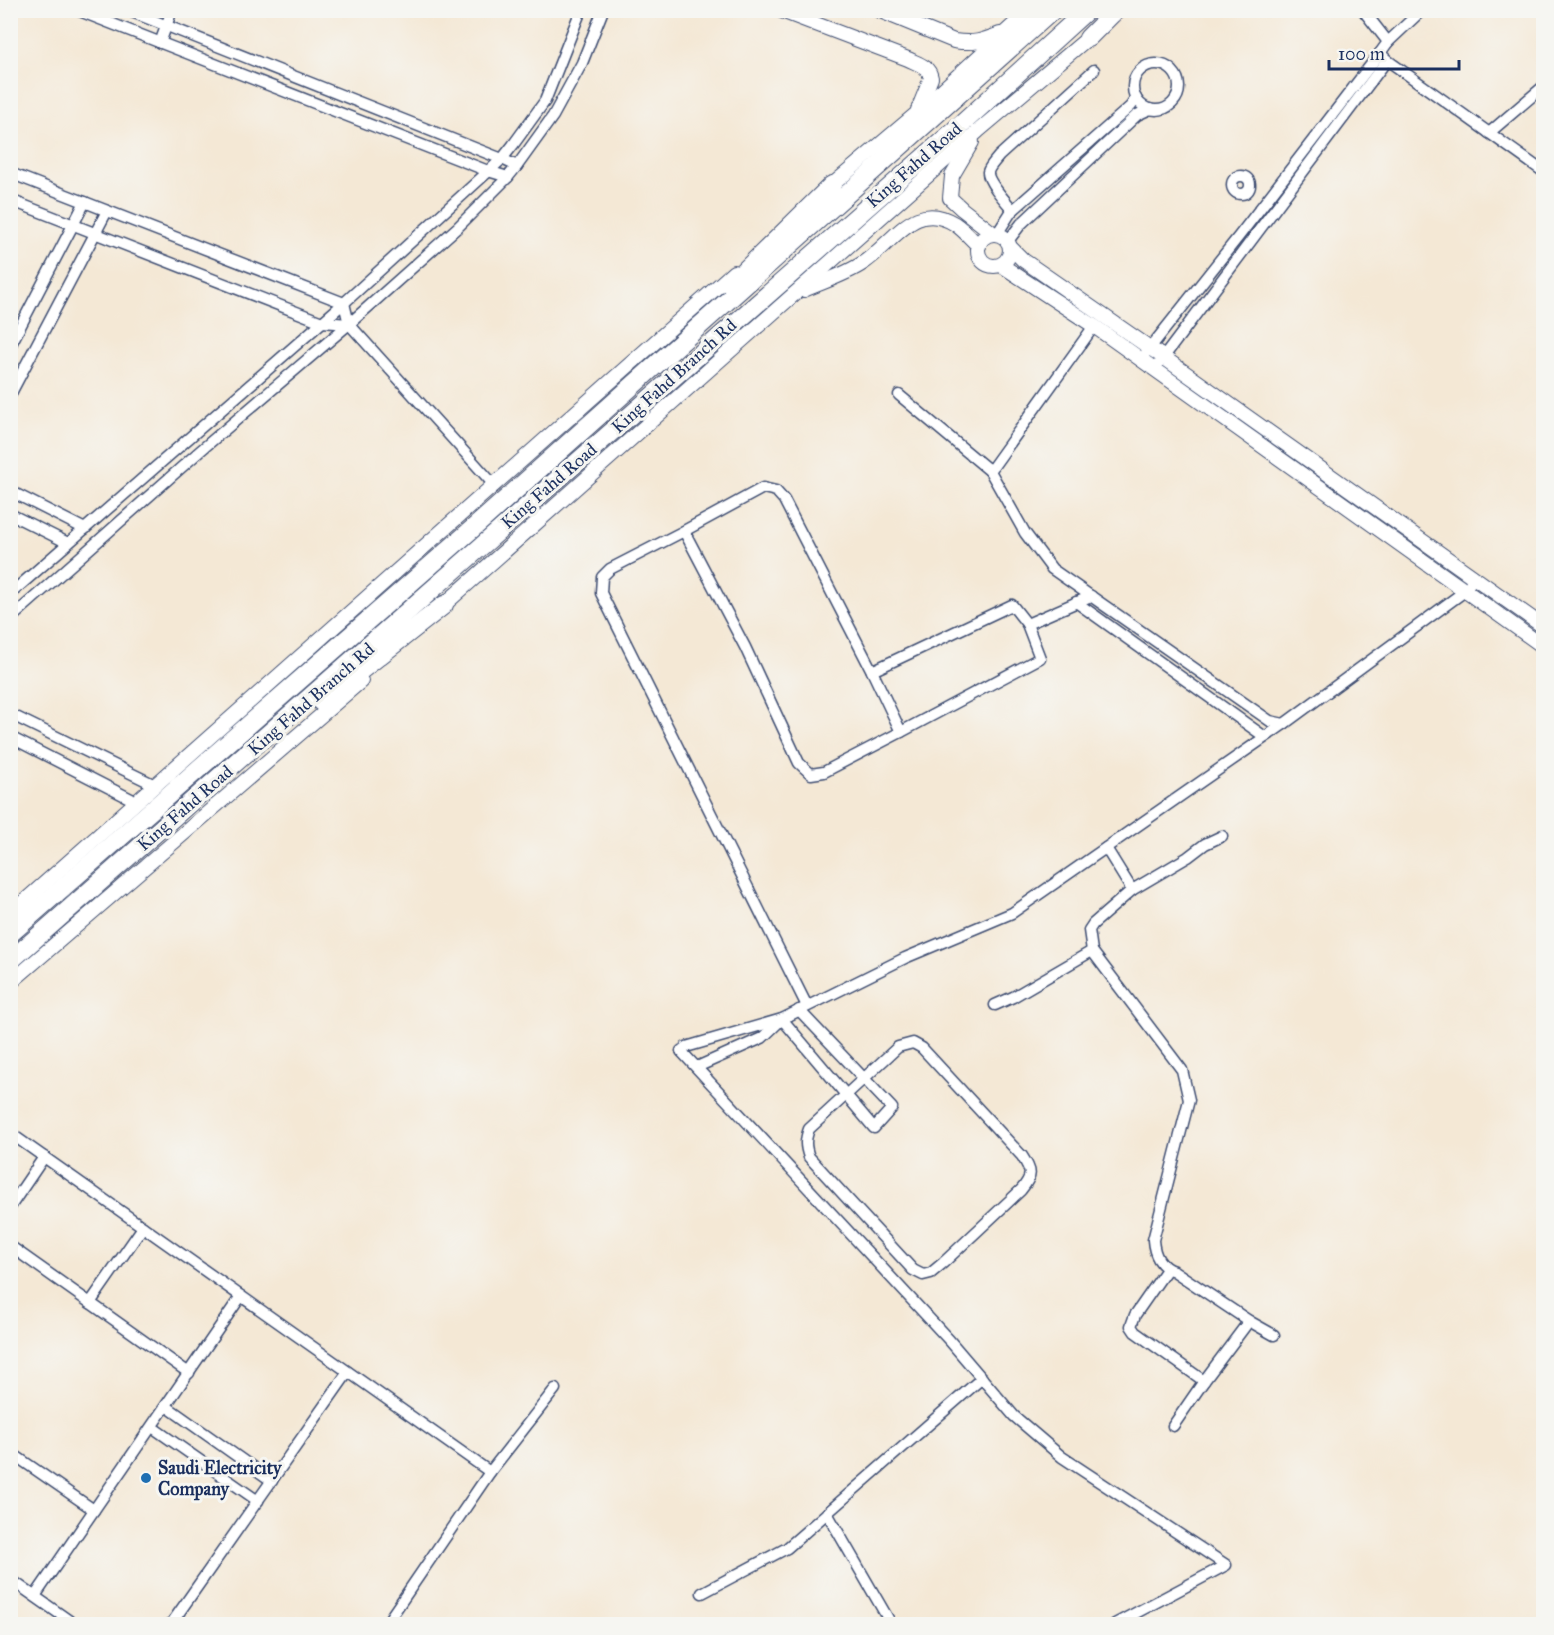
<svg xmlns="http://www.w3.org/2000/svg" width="1554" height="1635" font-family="'IM FELL Great Primer',serif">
	<rect width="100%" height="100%" fill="#f6f6f2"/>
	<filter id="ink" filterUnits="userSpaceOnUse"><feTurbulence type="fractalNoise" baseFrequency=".0167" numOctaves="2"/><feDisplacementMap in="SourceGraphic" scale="12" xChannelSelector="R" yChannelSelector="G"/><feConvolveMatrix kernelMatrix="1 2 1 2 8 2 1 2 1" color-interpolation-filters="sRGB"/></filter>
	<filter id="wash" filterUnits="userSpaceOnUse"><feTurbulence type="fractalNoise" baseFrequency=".008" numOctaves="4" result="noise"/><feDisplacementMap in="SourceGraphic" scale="24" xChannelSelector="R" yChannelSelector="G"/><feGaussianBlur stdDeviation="1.35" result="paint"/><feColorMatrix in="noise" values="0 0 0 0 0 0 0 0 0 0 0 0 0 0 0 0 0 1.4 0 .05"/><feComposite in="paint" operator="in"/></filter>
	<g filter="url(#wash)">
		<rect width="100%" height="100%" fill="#f4e8d5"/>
	</g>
	<g filter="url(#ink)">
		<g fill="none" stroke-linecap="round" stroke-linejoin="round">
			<g stroke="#3c4b70" stroke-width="13">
				<g id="street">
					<path d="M77,10L488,171L508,177"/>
					<path d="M127,10L502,159L517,166"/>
					<path d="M1363,10L1388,42L1380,53L1387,60L1544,172"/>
					<path d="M1388,42L1422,10"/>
					<path d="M160,43L172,10"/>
					<circle cx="1156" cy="87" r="23"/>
					<path d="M1489,133L1544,86"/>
					<path d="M10,173L344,303L349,324L495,486"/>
					<circle cx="1241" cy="185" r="9"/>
					<path d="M10,200L322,322L349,324"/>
					<path d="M1013,210C1007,203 987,181 988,172C989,167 996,160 999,156L1094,70"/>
					<path d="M997,234L1011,212L1131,106L1136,98"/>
					<path d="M1008,241L1021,224L1137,115L1150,109"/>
					<path d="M1094,326L990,471L1025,533L1052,569L1270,721L1284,724L1465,591L1474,577"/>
					<path d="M10,346L85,202"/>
					<path d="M1146,353L1239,236L1380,53"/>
					<path d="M1160,362L1387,60"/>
					<path d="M10,395L107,211"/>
					<path d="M899,395L990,471"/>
					<path d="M10,491L85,529"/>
					<path d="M10,514L68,543"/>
					<path d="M684,531L745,647L799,763L811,774L824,772L901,732"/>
					<path d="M10,594L344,303L502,159L513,145L545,101L581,10"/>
					<path d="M1076,602L1265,737"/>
					<path d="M10,619L200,451L349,324L458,227L508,177L517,166L553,116L582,63L603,10"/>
					<path d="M872,671L1012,605L1027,624"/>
					<path d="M10,714L155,785"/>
					<path d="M10,737L137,802"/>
					<path d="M1222,836L1205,844L1188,857L1132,890L1093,924L1089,930L1092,951L1182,1070L1189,1100L1153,1240C1154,1254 1160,1267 1174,1271L1249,1321L1274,1335"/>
					<path d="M1106,848L1132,890"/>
					<path d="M995,1005L1013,997L1092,951"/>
					<path d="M807,1006L601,593L602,577L610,569L684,531L763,488L776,491L784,500L872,671L901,732L1040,658L1027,624L1091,596"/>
					<path d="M913,1043L922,1048L1022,1156C1032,1172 1033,1175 1021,1190L943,1263L931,1273L923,1275L913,1270L809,1157C805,1146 805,1140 809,1129L898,1047Z"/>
					<path d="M697,1067L762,1038L782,1019L874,1128L892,1108L799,1010"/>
					<path d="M10,1133L490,1472L386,1624"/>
					<path d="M10,1207L44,1157"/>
					<path d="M10,1246L189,1373"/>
					<path d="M1167,1269L1135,1315L1131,1326L1135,1332L1204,1381"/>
					<path d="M90,1303L143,1227"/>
					<path d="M166,1406L272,1481"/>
					<path d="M1173,1426L1204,1381L1249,1321"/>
					<path d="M152,1427L258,1501"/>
					<path d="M10,1452L94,1510"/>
					<path d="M490,1472L555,1389"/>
					<path d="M827,1513L890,1622"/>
					<path d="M10,1579L74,1624"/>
					<path d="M702,1593L787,1548L982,1378"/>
					<path d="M35,1596L241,1296"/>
					<path d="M171,1624L348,1372"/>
					<path d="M1115,1624L1226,1565L1062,1457L1014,1416L950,1341L681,1051L686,1047L782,1019L905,958L1012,913L1284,724"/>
				</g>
			</g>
			<g stroke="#3c4b70" stroke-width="16">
				<g id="secondary">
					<path d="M779,10L908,59C918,64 929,66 931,78L918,110"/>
					<path d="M878,10L954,41C974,44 982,41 1000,34"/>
					<path d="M972,142L952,176L950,198L962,209L994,234"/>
					<path d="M825,191L916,114L1030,10"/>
					<circle cx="994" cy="250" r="16"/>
					<path d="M1011,248L1023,260L1163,357L1544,627"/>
					<path d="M1001,265L1094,326L1544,647"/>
					<path d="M804,290C824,281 845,275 863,263C894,243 914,198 955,224C964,230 971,239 979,246"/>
					<path d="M437,611L978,131L1094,33"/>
					<path d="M10,914L734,272"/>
					<path d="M10,983L361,681"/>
				</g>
			</g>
			<g stroke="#3c4b70" stroke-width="20">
				<g id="highway">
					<path d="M1088,38L1116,10"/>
					<path d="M730,285L832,185"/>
					<path d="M321,702L444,605"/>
					<path d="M10,934L479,523L1053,10"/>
					<path d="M10,961L965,121L1087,10"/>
				</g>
			</g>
			<use href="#street" stroke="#fff" stroke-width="10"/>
			<use href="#secondary" stroke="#fff" stroke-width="14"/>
			<use href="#highway" stroke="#fff" stroke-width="18"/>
		</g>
	</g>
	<circle fill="#1f6fb2" stroke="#f6f6f2" stroke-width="2" cx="146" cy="1478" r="6"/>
	<g text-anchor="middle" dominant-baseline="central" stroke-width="6" stroke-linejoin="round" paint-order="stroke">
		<g font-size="18" fill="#1b2f5e" stroke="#f6f6f2">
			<text transform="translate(914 165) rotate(-41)">King Fahd Road</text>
			<text transform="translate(674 376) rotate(-42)">King Fahd Branch Rd</text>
			<text transform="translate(549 486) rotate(-41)">King Fahd Road</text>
			<text transform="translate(311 699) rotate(-41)">King Fahd Branch Rd</text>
			<text transform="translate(185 808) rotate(-41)">King Fahd Road</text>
		</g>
		<g font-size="18" font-weight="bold" fill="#1b2f5e" stroke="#f6f6f2" text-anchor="start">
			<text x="158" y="1468">Saudi Electricity<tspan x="158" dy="21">Company</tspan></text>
		</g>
	</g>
	<rect width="1554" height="1635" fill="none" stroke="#f6f6f2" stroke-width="36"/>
	<path d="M1329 60v9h130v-9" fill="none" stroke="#1b2f5e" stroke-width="3"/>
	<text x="1338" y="60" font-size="18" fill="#1b2f5e" stroke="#f6f6f2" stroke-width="4.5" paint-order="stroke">100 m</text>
</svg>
